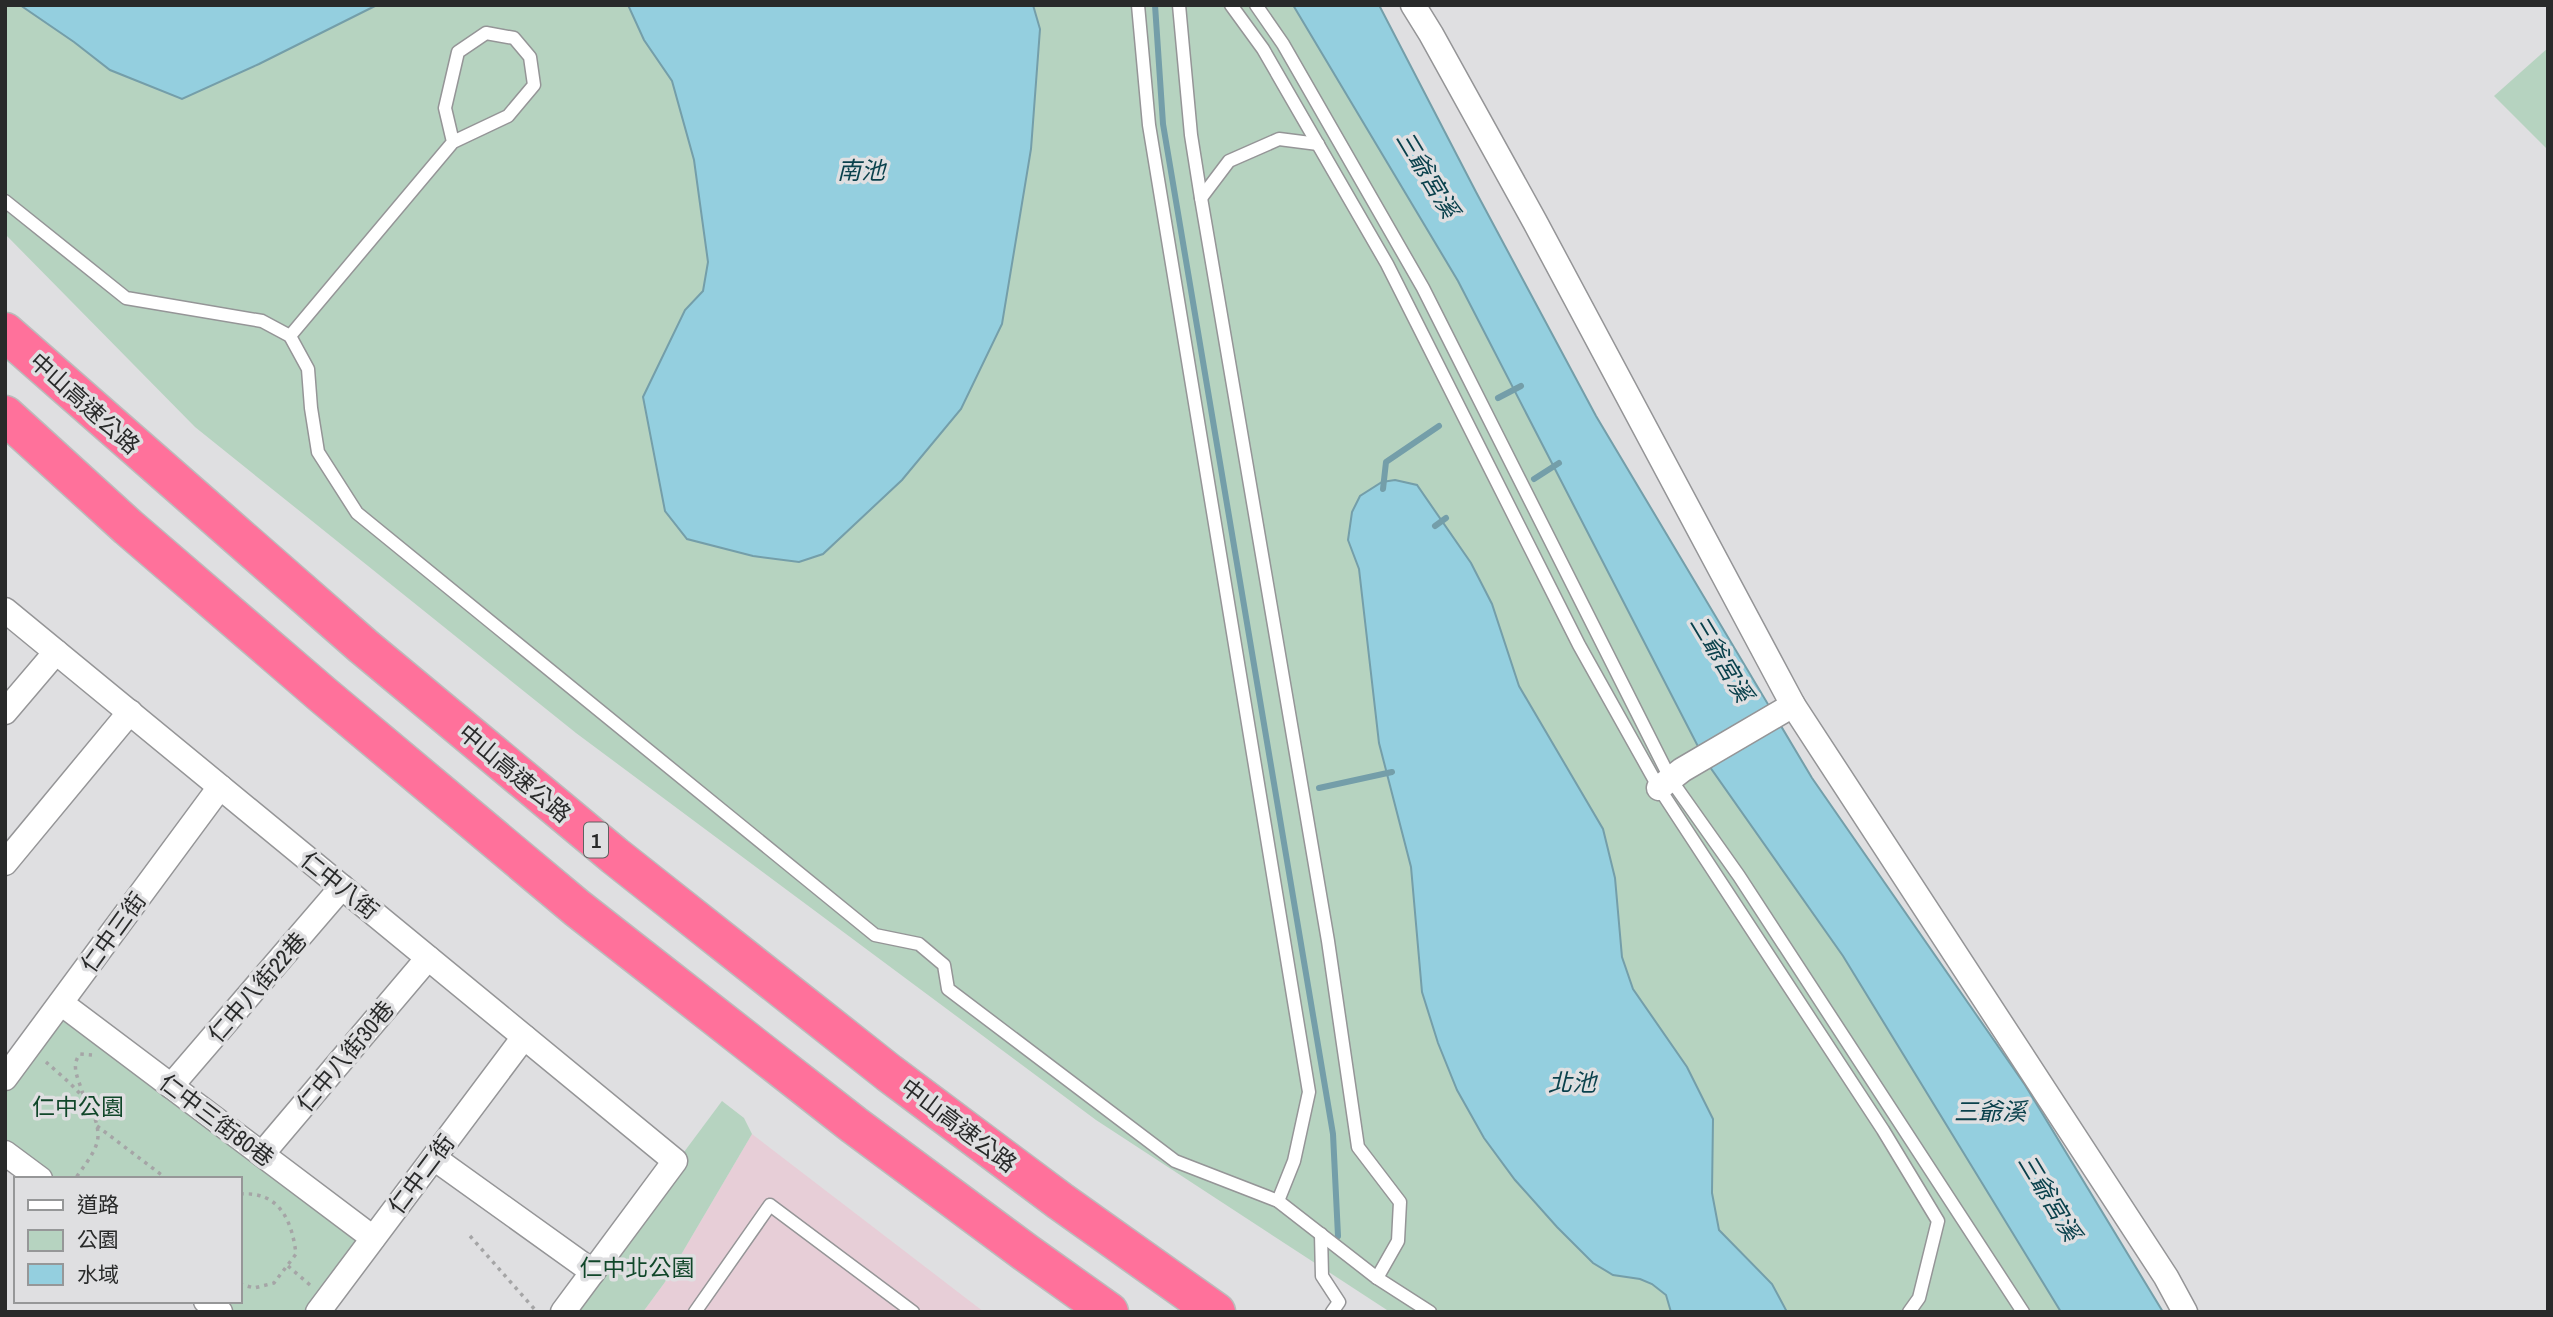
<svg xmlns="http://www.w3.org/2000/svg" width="2553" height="1317" font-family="'Archivo Narrow','Noto Sans TC',sans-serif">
	<rect width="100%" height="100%" fill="#dfdfe1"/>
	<path fill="#e7ced7" d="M752,1134L984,1312H643L665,1282Z"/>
	<g fill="#b6d3c0">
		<path d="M5,5H1293L1458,281L1705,760L1843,956L2061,1312H1390L1096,1120L576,733L195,427L5,234Z"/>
		<path d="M2548,48V150L2494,96Z"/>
		<path d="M61,1003L373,1238L318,1312H220L206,1301H240V1179H40L5,1153V1078Z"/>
		<path d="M722,1101L744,1118L752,1134L665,1282L643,1312H565Z"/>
	</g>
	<g fill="#94cfdf" stroke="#749ea9" stroke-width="2">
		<path d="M20,5H377L259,64L182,99L110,70L74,42Z"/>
		<path d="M628,5H1033L1040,29L1031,149L1002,324L961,409L902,480L823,554L799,562L753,556L687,539L665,511L643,397L685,310L703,291L708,262L694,160L672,81L644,40Z"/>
		<path d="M1293,5H1379L1476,192L1596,416L1812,778L2025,1085L2163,1312H2061L1843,956L1705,760L1458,281Z"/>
		<path d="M1395,480L1417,485L1471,563L1492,604L1519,686L1603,829L1615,878L1622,957L1633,989L1687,1067L1713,1119L1712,1193L1719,1230L1772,1284L1787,1312H1671L1666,1295L1652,1284L1640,1279L1613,1275L1593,1263L1557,1227L1515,1180L1484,1138L1457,1090L1438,1043L1422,992L1411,867L1379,743L1359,569L1348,540L1352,512L1360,496L1382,482Z"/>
	</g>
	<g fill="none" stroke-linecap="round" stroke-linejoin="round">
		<g stroke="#749ea9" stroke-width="6">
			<path d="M1155,5L1163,124L1333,1134L1338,1236"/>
			<path d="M1498,398L1521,386"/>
			<path d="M1534,479L1559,463"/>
			<path d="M1383,489L1386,462L1439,426"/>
			<path d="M1435,526L1446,518"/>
			<path d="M1319,788L1392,772"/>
		</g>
		<g stroke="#959597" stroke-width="15">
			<g id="service">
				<path d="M1138,5L1149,125L1309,1092L1294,1161L1278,1201"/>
				<path d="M1179,5L1191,135L1201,198L1328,941L1358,1147L1400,1202L1398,1241L1377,1278"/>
				<path d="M1231,5L1263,49L1387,264L1579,645L1659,788L1883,1130L1938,1221L1919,1298L1909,1312"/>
				<path d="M1256,5L1283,44L1423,288L1671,780L1739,876L2023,1312"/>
				<path d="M1201,198L1229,161L1279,139L1318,144"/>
				<path d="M5,201L126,298L262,321L290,336L308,369L311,408L318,452L357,513L875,935L919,944L944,965L948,989L1175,1161L1278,1201L1377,1278L1430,1312"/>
				<path d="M290,336L453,142L508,116L534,85L530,57L514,38L486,33L458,52L445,108L453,142"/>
				<path d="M1321,1234L1322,1276L1339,1302L1332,1312"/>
				<path d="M695,1312L770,1205L913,1312"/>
			</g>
		</g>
		<g stroke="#959597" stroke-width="27">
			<g id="minor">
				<path d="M1413,5L1431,34L1535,222L1793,705L2166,1277L2185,1312"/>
				<path d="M5,610L675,1161L563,1312"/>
				<path d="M5,712L56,652"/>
				<path d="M1659,788L1682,770L1793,705"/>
				<path d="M5,863L130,712"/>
				<path d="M61,1003L373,1238"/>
				<path d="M5,1078L220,787"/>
				<path d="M171,1086L342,887"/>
				<path d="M5,1153L40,1179"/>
				<path d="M262,1154L428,958"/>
				<path d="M434,1158L593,1272"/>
				<path d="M206,1301L220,1312"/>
				<path d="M318,1312L524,1037"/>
			</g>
		</g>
		<g stroke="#bbb" stroke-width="41">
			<g id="motorway">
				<path d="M5,332L363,646L615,856L889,1073L1060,1201L1216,1312"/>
				<path d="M5,415L128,527L323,695L577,908L854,1125L1025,1252L1109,1312"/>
			</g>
		</g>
		<g stroke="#a5a5a6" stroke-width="3.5" stroke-dasharray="3.5 5" stroke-linecap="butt">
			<path d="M46,1062C67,1081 98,1103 98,1136C98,1150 83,1167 75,1179"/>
			<path d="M83,1094C79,1080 70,1066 80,1054L92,1055"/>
			<path d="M97,1126L167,1179"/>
			<path d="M240,1194C279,1191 292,1220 296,1254L274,1283L254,1288L240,1284"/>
			<path d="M470,1236L537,1312"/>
			<path d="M288,1266L310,1285"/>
		</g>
		<use href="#service" stroke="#fff" stroke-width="12"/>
		<use href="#minor" stroke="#fff" stroke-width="24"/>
		<use href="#motorway" stroke="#ff719b" stroke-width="38"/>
	</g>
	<g text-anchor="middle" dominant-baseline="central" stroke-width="7" stroke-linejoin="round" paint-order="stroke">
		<rect fill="#dfdfe1" stroke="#606061" stroke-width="2" x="584" y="822.5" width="24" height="35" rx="5"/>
		<g font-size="21" font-weight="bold" fill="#292a2a">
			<text x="596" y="840">1</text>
		</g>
		<g font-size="23" fill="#292a2a" stroke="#dfdfe1">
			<text transform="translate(85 403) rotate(42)">中山高速公路</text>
			<text transform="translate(515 773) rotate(40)">中山高速公路</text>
			<text transform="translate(340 885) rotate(39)">仁中八街</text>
			<text transform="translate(113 932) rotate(-54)">仁中三街</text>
			<text transform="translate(257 987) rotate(-49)">仁中八街22巷</text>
			<text transform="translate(345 1056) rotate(-50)">仁中八街30巷</text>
			<text transform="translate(217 1120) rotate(37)">仁中三街80巷</text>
			<text transform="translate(959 1125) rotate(37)">中山高速公路</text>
			<text transform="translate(421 1174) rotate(-53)">仁中二街</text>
		</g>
		<g font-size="23" fill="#11472a" stroke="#dfdfe1">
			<text x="78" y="1106">仁中公園</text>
			<text x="637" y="1267">仁中北公園</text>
		</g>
		<g font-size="24" font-style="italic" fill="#0a414c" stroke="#dfdfe1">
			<text x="861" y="170">南池</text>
			<text transform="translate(1428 174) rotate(59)">三爺宮溪</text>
			<text transform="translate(1722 658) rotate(59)">三爺宮溪</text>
			<text x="1572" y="1082">北池</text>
			<text x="1990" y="1111">三爺溪</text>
			<text transform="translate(2050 1197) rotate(59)">三爺宮溪</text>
		</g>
	</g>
	<rect width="2553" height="1317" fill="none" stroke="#292a2a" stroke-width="14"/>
	<rect x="14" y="1177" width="228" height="126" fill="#dfdfe1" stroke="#969798" stroke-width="2"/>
	<rect x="28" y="1200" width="35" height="10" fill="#ffffff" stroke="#969798" stroke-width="2"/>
	<text x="77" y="1212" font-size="21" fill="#292a2a">道路</text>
	<rect x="28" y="1230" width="35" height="21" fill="#b6d3c0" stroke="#969798" stroke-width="2"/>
	<text x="77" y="1247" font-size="21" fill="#292a2a">公園</text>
	<rect x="28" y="1264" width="35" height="21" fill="#94cfdf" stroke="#969798" stroke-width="2"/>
	<text x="77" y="1282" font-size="21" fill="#292a2a">水域</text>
</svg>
